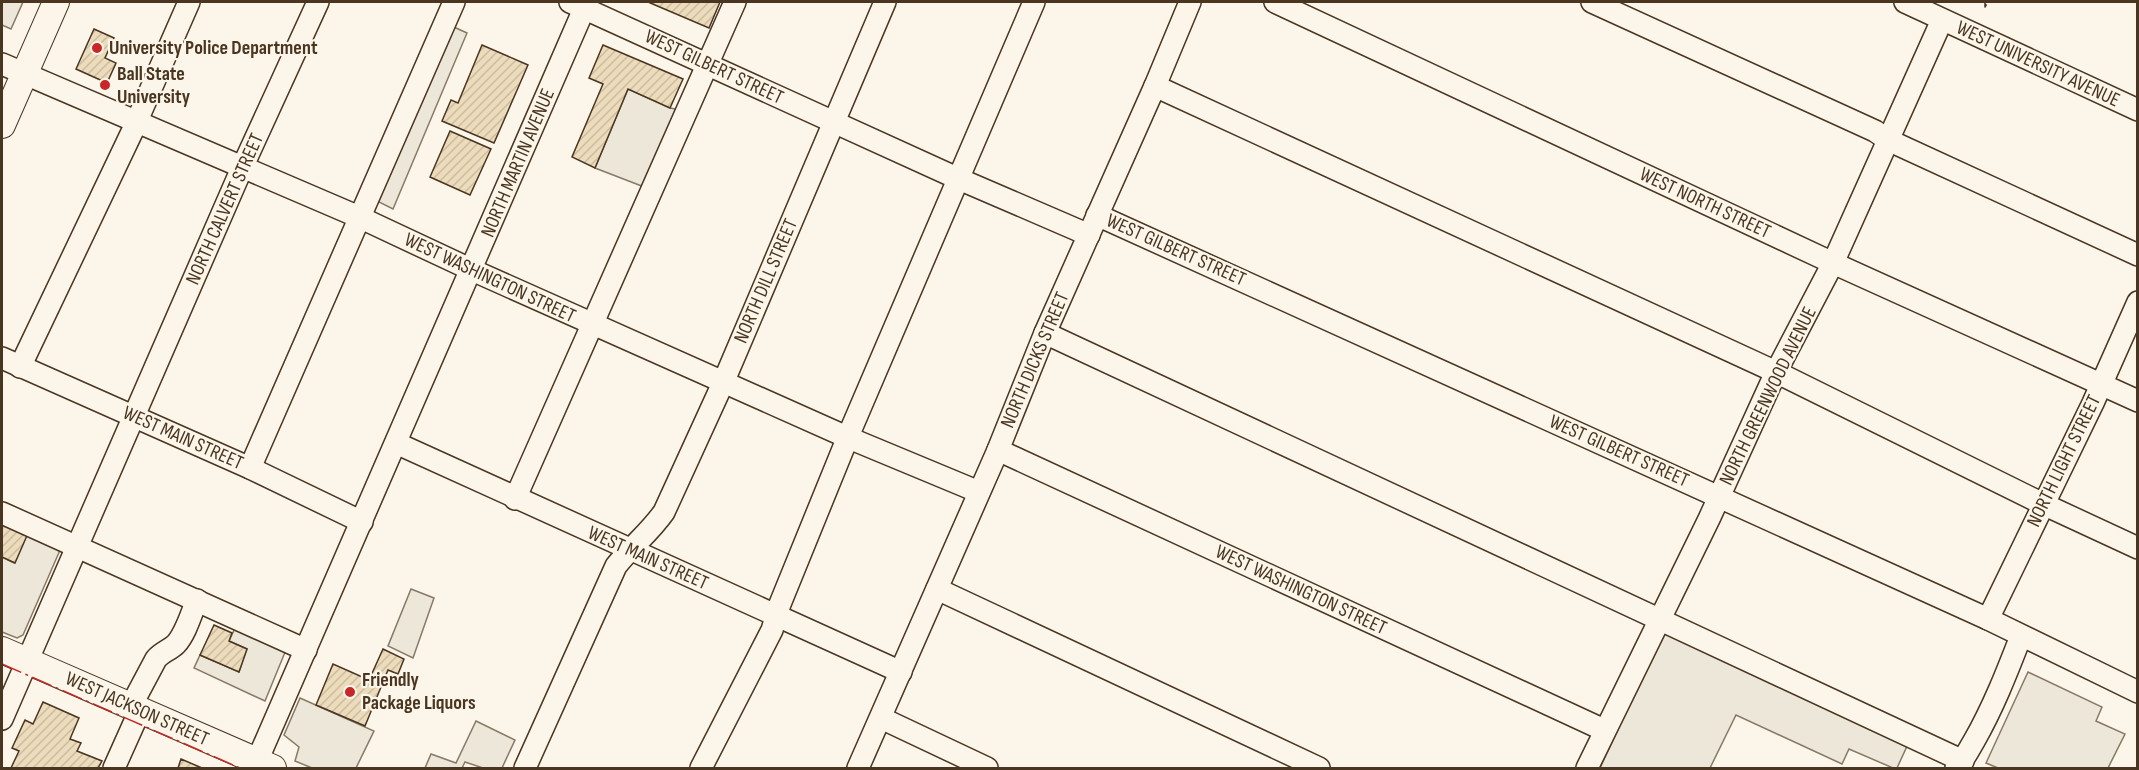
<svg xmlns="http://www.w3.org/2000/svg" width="2139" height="770" font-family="'Sofia Sans Condensed',sans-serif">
	<defs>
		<pattern id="building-hatch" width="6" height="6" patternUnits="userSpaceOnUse" patternTransform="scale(1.5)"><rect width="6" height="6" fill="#ecdcbc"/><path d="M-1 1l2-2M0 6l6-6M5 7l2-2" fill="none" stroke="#ccbda1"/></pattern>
	</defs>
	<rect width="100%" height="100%" fill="#fbf6e9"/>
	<g fill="#ede7d9" stroke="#887966" stroke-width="1.5">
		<path d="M2,2H23L11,29L2,25Z"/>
		<path d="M445,23L467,33L393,209L373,199Z"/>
		<path d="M628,89L670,108L686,111L652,190L595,168Z"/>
		<path d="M31,526L64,541L23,635L17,638L2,632V557L14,563Z"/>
		<path d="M411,589L434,598L413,658L388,646Z"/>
		<path d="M238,622L288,645L265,701L194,668L200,655L239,672L247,649L229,641Z"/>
		<path d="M1664,630L1908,744L1897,768H1893L1849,749L1842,764L1736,715L1710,768H1600Z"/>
		<path d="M2028,672L2102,707L2096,721L2125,734L2108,768H1998L1986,763Z"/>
		<path d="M300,698L374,731L356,768H312L295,761L299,747L284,735Z"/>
		<path d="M476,721L515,740L502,768H483L465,762L462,768H425L431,754L456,763Z"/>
	</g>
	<g fill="url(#building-hatch)" stroke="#4a3520" stroke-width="1.5">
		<path d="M648,2H720L709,28Z"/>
		<path d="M94,29L114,38L105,58L116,63L107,83L76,69Z"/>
		<path d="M482,45L528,65L494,143L442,121L451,100L458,103Z"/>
		<path d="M603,45L683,79L670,108L628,89L595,168L572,157L603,84L589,78Z"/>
		<path d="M450,131L491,149L470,195L430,177Z"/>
		<path d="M2,519L29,531L15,563L2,557Z"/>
		<path d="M214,625L232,633L229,641L247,649L239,672L200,655Z"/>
		<path d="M383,649L404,659L398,674L388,670L365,726L316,705L333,664L369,680Z"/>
		<path d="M43,702L79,718L70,739L81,743L77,751L102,761L98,768H11L19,751L12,748L25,720L33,724Z"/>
		<path d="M181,759L202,768H178Z"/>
	</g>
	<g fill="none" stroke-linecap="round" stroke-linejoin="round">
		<g stroke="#4a3520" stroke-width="24">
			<g id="minor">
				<path d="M570,2L959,179L1089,235"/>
				<path d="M1275,2L1833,263L2138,401"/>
				<path d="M1592,2L1875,131L1888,140L2138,255"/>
				<path d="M1905,2L2138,110"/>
				<path d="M2,64L359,217L472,270L849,438L979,492"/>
				<path d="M1155,86L1776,372L2043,504L2138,548"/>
				<path d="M1097,215L1988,619L2138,692"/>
				<path d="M1045,333L1963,761"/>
				<path d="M2,358L250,468L362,522"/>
				<path d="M20,367L132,132L189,2"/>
				<path d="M396,443L901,672"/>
				<path d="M998,450L1604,730"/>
				<path d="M250,468L454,2"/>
				<path d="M515,499L735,2"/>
				<path d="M2,513L306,650"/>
				<path d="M937,589L1319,768"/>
				<path d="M1988,619L2093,403L2138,302"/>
				<path d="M131,706L156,659C162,652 170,650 176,644C186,633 191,614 197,600"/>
				<path d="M881,718L987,768"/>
				<path d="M2,719L242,168L318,2"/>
				<path d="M114,768L140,710"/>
				<path d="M254,768L587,2"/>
				<path d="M525,768L616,566C631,547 650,532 664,512L723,383L885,2"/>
				<path d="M701,768L772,630L780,604L852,427L1034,2"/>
				<path d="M858,768L998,450L1045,333L1155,86L1190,2"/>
				<path d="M1587,768L1709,519L1776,372L1833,263L1942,20"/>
				<path d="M1956,768C1964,760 1968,751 1974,741C1993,708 2007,672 2021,636"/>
			</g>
		</g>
		<g stroke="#4a3520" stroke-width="28">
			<g id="major">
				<path d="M2,125L56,2"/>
				<path d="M2,650L273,768"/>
			</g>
		</g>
		<use href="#minor" stroke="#fbf6e9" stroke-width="21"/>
		<use href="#major" stroke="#fbf6e9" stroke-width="26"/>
		<path stroke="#4a3520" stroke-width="1.5" stroke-dasharray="8 3" stroke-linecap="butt" d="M1985,2V7L1988,2"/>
		<path stroke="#c62828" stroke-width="1.5" stroke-dasharray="21 4.5 3 4.5" stroke-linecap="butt" d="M2,664L240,768"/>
	</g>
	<g fill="#c62828" stroke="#fbf6e9" stroke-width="2">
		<circle cx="97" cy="48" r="6"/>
		<circle cx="105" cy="85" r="6"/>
		<circle cx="350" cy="692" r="6"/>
	</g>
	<g text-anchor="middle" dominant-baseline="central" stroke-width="4.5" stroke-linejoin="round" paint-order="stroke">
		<g font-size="20" font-weight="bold" fill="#4a3520" stroke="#fbf6e9" text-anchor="start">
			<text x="109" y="48">University Police Department</text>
			<text x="117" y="74">Ball State<tspan x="117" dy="23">University</tspan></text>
			<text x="362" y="680">Friendly<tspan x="362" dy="23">Package Liquors</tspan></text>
		</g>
		<g font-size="20" fill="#4a3520" stroke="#fbf6e9">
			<text transform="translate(2038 64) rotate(25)">WEST UNIVERSITY AVENUE</text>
			<text transform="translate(714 67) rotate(25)">WEST GILBERT STREET</text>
			<text transform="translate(518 163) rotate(-67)">NORTH MARTIN AVENUE</text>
			<text transform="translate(1705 203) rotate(25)">WEST NORTH STREET</text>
			<text transform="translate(225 209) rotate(-66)">NORTH CALVERT STREET</text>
			<text transform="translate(1176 250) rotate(24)">WEST GILBERT STREET</text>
			<text transform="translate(490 278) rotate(25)">WEST WASHINGTON STREET</text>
			<text transform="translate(766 281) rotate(-67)">NORTH DILL STREET</text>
			<text transform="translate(1035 360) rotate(-67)">NORTH DICKS STREET</text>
			<text transform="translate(1768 396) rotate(-64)">NORTH GREENWOOD AVENUE</text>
			<text transform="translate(183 438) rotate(24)">WEST MAIN STREET</text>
			<text transform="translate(1619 451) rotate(24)">WEST GILBERT STREET</text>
			<text transform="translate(2064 461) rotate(-64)">NORTH LIGHT STREET</text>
			<text transform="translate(648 558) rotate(24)">WEST MAIN STREET</text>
			<text transform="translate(1301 590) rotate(25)">WEST WASHINGTON STREET</text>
			<text transform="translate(137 709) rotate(24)">WEST JACKSON STREET</text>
		</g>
	</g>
	<rect width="2139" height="770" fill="none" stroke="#4a3520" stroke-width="6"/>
</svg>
